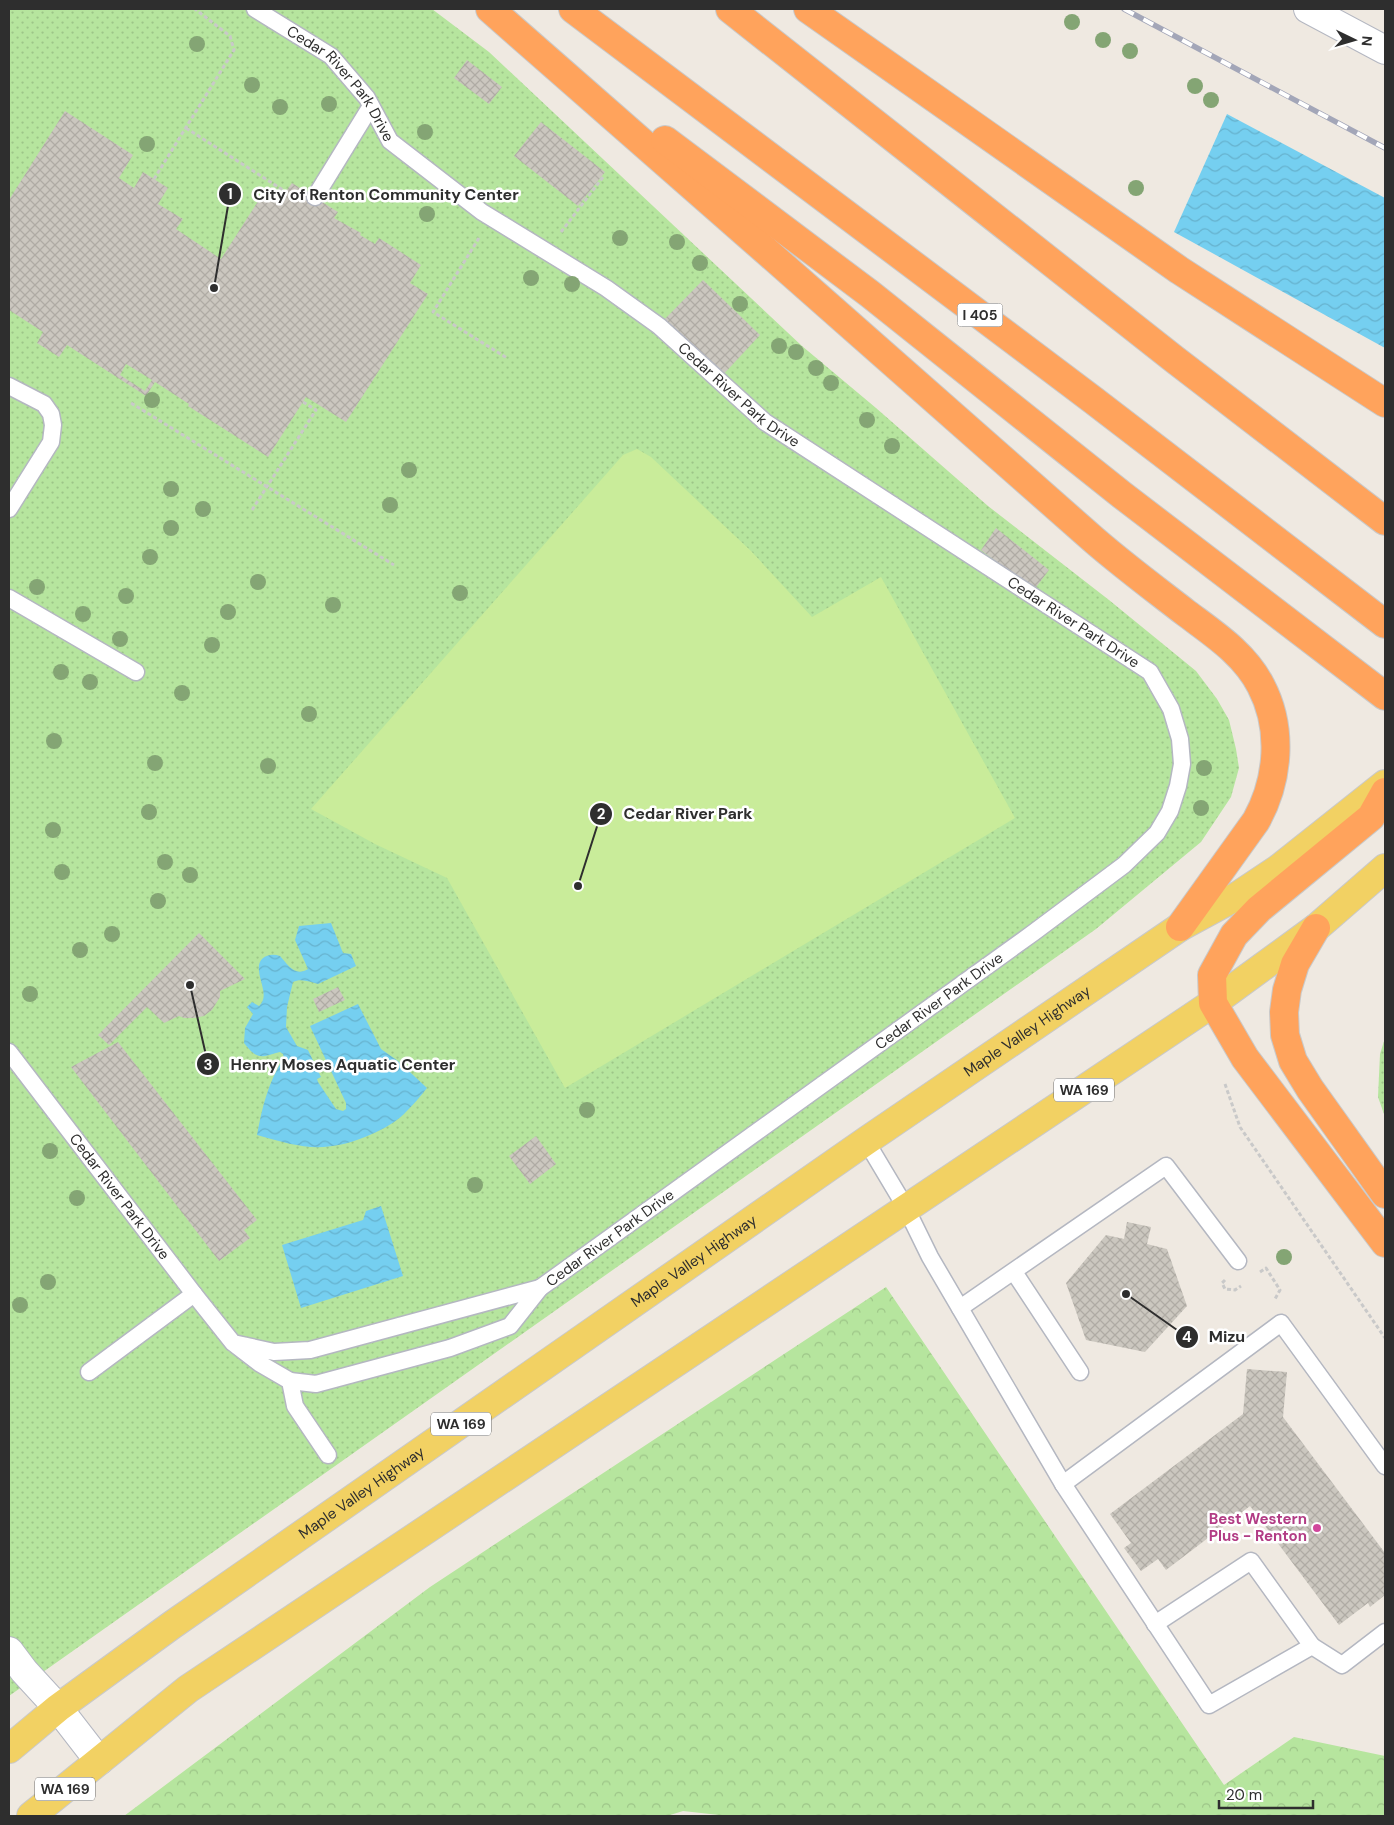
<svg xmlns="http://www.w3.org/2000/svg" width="1394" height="1825" font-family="'DM Sans',sans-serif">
	<defs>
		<pattern id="grass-dots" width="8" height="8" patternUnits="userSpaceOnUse" patternTransform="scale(1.25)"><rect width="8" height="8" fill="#b6e59e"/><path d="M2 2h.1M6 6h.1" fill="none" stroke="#9dc588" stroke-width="1.8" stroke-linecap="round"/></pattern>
		<pattern id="forest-crowns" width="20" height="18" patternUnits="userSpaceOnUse" patternTransform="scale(1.25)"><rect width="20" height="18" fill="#b6e59e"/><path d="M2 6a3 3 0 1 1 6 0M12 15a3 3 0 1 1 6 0" fill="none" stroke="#9dc588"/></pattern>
		<pattern id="water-waves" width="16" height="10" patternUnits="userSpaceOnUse" patternTransform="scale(1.25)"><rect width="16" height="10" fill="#75cff0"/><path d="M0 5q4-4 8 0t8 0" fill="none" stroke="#66b2ce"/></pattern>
		<pattern id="building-cross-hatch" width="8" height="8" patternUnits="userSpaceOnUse" patternTransform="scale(1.25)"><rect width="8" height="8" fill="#cbc7bf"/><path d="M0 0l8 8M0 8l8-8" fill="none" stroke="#afaba4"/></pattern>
	</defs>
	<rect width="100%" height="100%" fill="#efe9e1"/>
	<g fill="url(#grass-dots)">
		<path d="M9,9H432L489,52L802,346L876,408L988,506L1109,600L1196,671L1217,699L1229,720L1236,749L1239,768L1231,797L1201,842L1096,929L9,1696Z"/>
		<path d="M1385,1038V1117L1378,1097L1380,1054Z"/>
	</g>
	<path fill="url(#forest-crowns)" d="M886,1287L1224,1785L1294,1737L1385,1756V1816H728L683,1811L667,1816H124L430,1587Z"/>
	<path fill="#c9ec9a" d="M637,449L651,457L751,551L812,617L881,577L1015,818L565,1088L447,878L375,844L311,809L623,455Z"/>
	<g fill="url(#water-waves)">
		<path d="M1227,114L1385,198V348L1174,232Z"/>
		<path d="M331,923L343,953L351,954L356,966L318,984C310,982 301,978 293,982L287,1007L286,1027L297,1046L308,1050L321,1077L317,1079L318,1082L336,1109L343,1111L346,1109V1103L310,1026L358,1004L381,1049L398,1061L427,1088C420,1097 412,1106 404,1114C392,1125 379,1131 365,1137C322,1154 299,1147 257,1135C262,1108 268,1082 284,1058L283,1054L280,1052C261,1057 258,1061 244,1043L245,1028L253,1014L247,1007L252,1002L259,1006C269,997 260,983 259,971C257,958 268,952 280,956C288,965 295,977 308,969L295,940L299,926Z"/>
		<path d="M381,1206L403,1276L301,1308L282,1245L363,1220L366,1211Z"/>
	</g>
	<g fill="url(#building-cross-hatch)" fill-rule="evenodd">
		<path d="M467,60L502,87L489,104L454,78Z"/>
		<path d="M65,111L133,155L119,178L134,188L143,172L168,188L158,204L183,219L176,229L221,259L264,192L279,201L292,183L338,212L334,218L361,233L360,235L375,244L379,238L421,265L410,283L428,294L346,422L306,397L268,457L188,406L189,404L155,382L146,396L67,345L59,357L37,343L43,332L9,310V200ZM126,364L152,380L145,391L120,375Z"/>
		<path d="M541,122L605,172L578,206L514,156Z"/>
		<path d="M703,280L760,335L720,378L662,322Z"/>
		<path d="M996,528L1049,570L1034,590L981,550Z"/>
		<path d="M199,933L245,979L220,991V997L212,1010L204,1016L194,1018H184L179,1016L164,1023L147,1007L109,1045L98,1035Z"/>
		<path d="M338,987L345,1000L319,1012L313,999Z"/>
		<path d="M118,1042L257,1220L244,1230L250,1238L219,1261L71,1067Z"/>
		<path d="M536,1136L556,1164L530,1184L509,1156Z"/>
		<path d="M1127,1222L1151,1227L1147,1244L1167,1249L1187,1306L1145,1352L1086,1340L1066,1283L1106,1235L1124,1239Z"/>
		<path d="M1247,1369L1287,1372L1283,1417L1385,1553V1595L1370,1607L1368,1603L1339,1625L1250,1506L1166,1570L1158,1559L1141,1571L1124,1548L1131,1543L1110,1514L1243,1414Z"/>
	</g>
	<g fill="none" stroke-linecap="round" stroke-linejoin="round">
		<g stroke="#b4b7c1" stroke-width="19">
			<g id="service">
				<path id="s1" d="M255,9L331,56L367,98L390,141L482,212L606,288L659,326L765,422L1150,672L1171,709L1180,739L1182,764L1178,786L1170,811L1157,833L1124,865L1033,933L540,1288"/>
				<path d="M315,197L371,106"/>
				<path d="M9,386L44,404L51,414L53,425L51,442L9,509"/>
				<path d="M9,598L136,672"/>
				<path id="s2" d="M9,1052L194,1294L233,1343L259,1363L290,1381L316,1384L450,1348L510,1326L540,1288L310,1350L274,1352L233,1343"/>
				<path d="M866,1141L906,1208L930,1257L1063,1484L1209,1705L1312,1646L1342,1665L1385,1632"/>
				<path d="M1014,1272L1080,1372"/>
				<path d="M960,1308L1166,1166L1238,1261"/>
				<path d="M89,1372L194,1294"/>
				<path d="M290,1381L295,1406L328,1455"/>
				<path d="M1063,1484L1281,1323L1385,1466"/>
				<path d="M1155,1624L1251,1561L1312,1646"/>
			</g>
		</g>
		<g stroke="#b4b7c1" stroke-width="30">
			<path id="minor" d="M9,1651L24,1671L58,1708L99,1761"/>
		</g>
		<g stroke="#b4b7c1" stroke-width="30">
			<path id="secondary" d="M1308,9L1385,50"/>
		</g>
		<g stroke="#c9c9c9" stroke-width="30">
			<g id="primary">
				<path id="s3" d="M9,1749L58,1708L172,1625L866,1141L1180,927L1239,895L1278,869L1385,784"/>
				<path d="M31,1816L188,1689L1213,1003L1316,928L1385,868"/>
			</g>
		</g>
		<g stroke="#c9c9c9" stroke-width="30">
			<g id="motorway">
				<path d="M490,9C692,185 893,363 1094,540C1124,566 1155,589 1186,613C1214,634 1245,654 1261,686C1283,728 1279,780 1256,821L1180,927"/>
				<path d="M573,9L1093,400L1385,624"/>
				<path d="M730,9L1174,359L1385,521"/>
				<path d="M808,9L1179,270L1385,403"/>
				<path d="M665,140L870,294L1122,495L1385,696"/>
				<path d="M1385,792L1371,817L1259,909L1234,935L1212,975L1213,1003L1245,1058L1385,1243"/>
				<path d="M1316,928L1295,964L1287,990L1284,1012L1285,1035L1293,1061L1310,1089L1385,1194"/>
			</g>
		</g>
		<g stroke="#c9c9c9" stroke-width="3" stroke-dasharray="4 2.5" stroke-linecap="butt">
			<path d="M186,128L286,192"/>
			<path d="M154,179L234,50L230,36L195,9"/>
			<path d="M561,232L603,177"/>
			<path d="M479,238L433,312L507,358"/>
			<path d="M131,403L394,565"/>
			<path d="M252,510L316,410L303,402"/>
			<path d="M1225,1084L1240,1127L1385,1338"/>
			<path d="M1260,1272L1266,1268L1280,1290L1275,1299"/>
			<path d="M1225,1280L1222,1283L1225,1289L1235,1290L1241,1286"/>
		</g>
		<use href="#service" stroke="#fff" stroke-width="16"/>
		<use href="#minor" stroke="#fff" stroke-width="28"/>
		<use href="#secondary" stroke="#fff" stroke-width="28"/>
		<use href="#primary" stroke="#f2d163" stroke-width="28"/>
		<use href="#motorway" stroke="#ffa35c" stroke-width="28"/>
		<g stroke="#a3a6b8" stroke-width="5.5">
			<path id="rail" d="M1124,9L1385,148"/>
		</g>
		<use href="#rail" stroke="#fff" stroke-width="4" stroke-dasharray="11" stroke-linecap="butt"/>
	</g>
	<g fill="#84a574">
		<circle cx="1072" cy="22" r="8"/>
		<circle cx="1103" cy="40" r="8"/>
		<circle cx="197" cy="44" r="8"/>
		<circle cx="1130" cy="51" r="8"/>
		<circle cx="252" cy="85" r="8"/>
		<circle cx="1195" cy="86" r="8"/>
		<circle cx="1211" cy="100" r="8"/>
		<circle cx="329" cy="104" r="8"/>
		<circle cx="280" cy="107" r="8"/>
		<circle cx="425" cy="132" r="8"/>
		<circle cx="147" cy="144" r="8"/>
		<circle cx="1136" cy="188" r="8"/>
		<circle cx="427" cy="214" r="8"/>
		<circle cx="620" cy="238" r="8"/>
		<circle cx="677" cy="242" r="8"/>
		<circle cx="700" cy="263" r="8"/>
		<circle cx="531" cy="278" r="8"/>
		<circle cx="572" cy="284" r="8"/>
		<circle cx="740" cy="304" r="8"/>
		<circle cx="779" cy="346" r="8"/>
		<circle cx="796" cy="352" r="8"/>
		<circle cx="816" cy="368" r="8"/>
		<circle cx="831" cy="383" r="8"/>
		<circle cx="152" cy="400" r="8"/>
		<circle cx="867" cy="420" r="8"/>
		<circle cx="892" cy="446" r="8"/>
		<circle cx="409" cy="470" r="8"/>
		<circle cx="171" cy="489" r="8"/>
		<circle cx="390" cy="505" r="8"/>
		<circle cx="203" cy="509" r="8"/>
		<circle cx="171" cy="528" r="8"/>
		<circle cx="150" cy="557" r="8"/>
		<circle cx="258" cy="582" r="8"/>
		<circle cx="37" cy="587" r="8"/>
		<circle cx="460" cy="593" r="8"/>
		<circle cx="126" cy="596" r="8"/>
		<circle cx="333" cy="605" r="8"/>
		<circle cx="228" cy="612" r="8"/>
		<circle cx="83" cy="614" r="8"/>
		<circle cx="120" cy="639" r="8"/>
		<circle cx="212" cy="645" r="8"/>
		<circle cx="61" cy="672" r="8"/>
		<circle cx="90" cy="682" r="8"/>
		<circle cx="182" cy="693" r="8"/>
		<circle cx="309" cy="714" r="8"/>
		<circle cx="54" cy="741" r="8"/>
		<circle cx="155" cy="763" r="8"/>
		<circle cx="268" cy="766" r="8"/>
		<circle cx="1204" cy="768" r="8"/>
		<circle cx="1201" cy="808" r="8"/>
		<circle cx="149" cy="812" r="8"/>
		<circle cx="53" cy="830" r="8"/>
		<circle cx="165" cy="862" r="8"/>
		<circle cx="62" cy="872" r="8"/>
		<circle cx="190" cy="875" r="8"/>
		<circle cx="158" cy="901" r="8"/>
		<circle cx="112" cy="934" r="8"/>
		<circle cx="80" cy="950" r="8"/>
		<circle cx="30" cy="994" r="8"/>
		<circle cx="587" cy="1110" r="8"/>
		<circle cx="50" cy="1151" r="8"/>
		<circle cx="475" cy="1185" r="8"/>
		<circle cx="77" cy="1198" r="8"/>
		<circle cx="1284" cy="1257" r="8"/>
		<circle cx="48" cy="1282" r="8"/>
		<circle cx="20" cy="1305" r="8"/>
	</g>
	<circle fill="#d1479c" stroke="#fff" stroke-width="2" cx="1317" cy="1528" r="5"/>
	<g text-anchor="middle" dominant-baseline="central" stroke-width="5" stroke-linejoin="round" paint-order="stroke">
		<g fill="#fff" stroke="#6d6d6d" stroke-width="1">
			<rect x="957.5" y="303.5" width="45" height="23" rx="4"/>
			<rect x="1054" y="1078.5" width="60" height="23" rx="4"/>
			<rect x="431" y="1412.5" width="60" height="23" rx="4"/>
			<rect x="35" y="1777.5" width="60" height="23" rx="4"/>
		</g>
		<g font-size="14" font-weight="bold" fill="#2e2e2e">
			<text x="980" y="315">I 405</text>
			<text x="1084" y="1090">WA 169</text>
			<text x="461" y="1424">WA 169</text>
			<text x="65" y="1789">WA 169</text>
		</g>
		<g font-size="15" fill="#2e2e2e" stroke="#fff">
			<text stroke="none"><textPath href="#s1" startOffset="116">Cedar River Park Drive</textPath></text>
			<text stroke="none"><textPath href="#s1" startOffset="626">Cedar River Park Drive</textPath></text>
			<text stroke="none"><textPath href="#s1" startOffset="1031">Cedar River Park Drive</textPath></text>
			<text transform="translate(939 1001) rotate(-36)">Cedar River Park Drive</text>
			<text stroke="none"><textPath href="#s3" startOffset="1246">Maple Valley Highway</textPath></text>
			<text stroke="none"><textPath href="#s2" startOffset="182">Cedar River Park Drive</textPath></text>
			<text transform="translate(610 1238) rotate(-36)">Cedar River Park Drive</text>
			<text stroke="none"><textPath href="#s3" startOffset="841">Maple Valley Highway</textPath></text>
			<text stroke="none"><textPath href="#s3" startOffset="436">Maple Valley Highway</textPath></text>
		</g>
		<g font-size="15" font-weight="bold" fill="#b23c85" stroke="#fff" text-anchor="end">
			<text x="1307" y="1519">Best Western<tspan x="1307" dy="17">Plus - Renton</tspan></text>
		</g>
	</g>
	<path fill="none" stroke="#2e2e2e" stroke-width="2" d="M214 288L230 194M578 886L601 814M190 985L208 1064M1126 1294L1187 1337"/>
	<g fill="#2e2e2e" stroke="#fff" stroke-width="2">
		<circle cx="214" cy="288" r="5"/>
		<circle cx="578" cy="886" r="5"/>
		<circle cx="190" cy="985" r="5"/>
		<circle cx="1126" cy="1294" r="5"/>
		<circle cx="230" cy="194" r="12"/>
		<circle cx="601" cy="814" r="12"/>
		<circle cx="208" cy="1064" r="12"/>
		<circle cx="1187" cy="1337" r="12"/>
	</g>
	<g font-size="15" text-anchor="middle" font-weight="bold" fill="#fff">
		<text x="230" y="199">1</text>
		<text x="601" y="819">2</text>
		<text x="208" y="1070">3</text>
		<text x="1187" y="1342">4</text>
	</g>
	<g font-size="16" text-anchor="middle" font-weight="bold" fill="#2e2e2e" stroke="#fff" stroke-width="5" stroke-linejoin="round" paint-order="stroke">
		<text x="386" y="200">City of Renton Community Center</text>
		<text x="688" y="819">Cedar River Park</text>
		<text x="343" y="1070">Henry Moses Aquatic Center</text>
		<text x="1227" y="1342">Mizu</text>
	</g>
	<rect width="1394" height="1825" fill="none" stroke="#2e2e2e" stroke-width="20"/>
	<g transform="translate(1354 40) rotate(95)" stroke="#ffffff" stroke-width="4" paint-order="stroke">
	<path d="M0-4L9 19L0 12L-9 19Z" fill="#2e2e2e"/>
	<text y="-8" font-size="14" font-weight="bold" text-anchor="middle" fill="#2e2e2e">N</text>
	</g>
	<path d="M1219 1800v8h94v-8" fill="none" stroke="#2e2e2e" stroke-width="2.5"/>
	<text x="1226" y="1800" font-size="15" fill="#2e2e2e" stroke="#ffffff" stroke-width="4" paint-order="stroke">20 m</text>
</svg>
